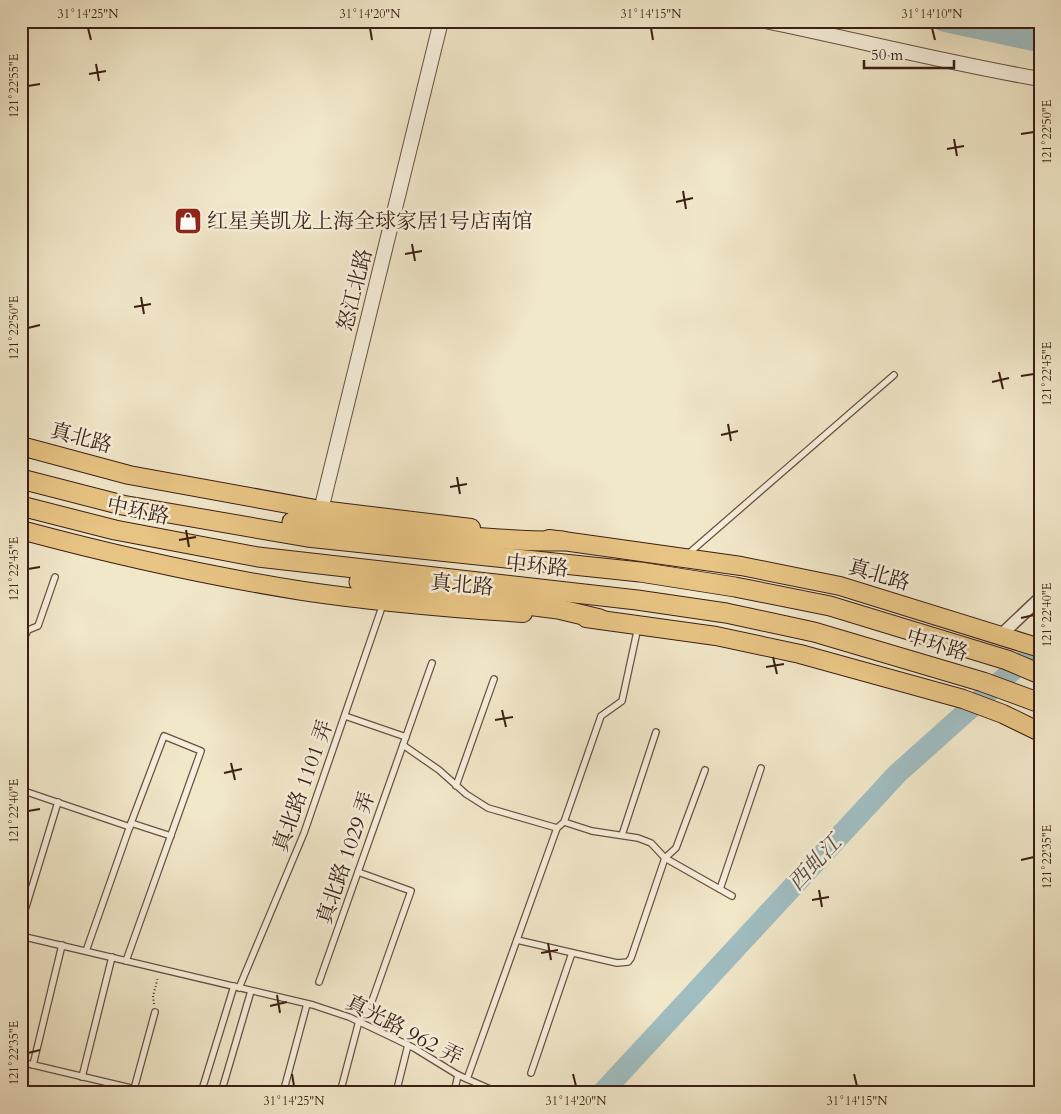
<svg xmlns="http://www.w3.org/2000/svg" width="1061" height="1114" font-family="Cardo,'Noto Serif SC',serif">
	<rect width="100%" height="100%" fill="#f1e7c9"/>
	<filter id="stains"><feTurbulence type="fractalNoise" baseFrequency=".004" numOctaves="4"/><feColorMatrix values="0 0 0 0 .2 0 0 0 0 .09 0 0 0 0 .02 0 0 0 .5 -.17"/></filter>
	<radialGradient id="worn" r=".72"><stop offset=".6" stop-color="#630" stop-opacity="0"/><stop offset="1" stop-color="#630" stop-opacity=".3"/></radialGradient>
	<g fill="none" stroke-linecap="round" stroke-linejoin="round">
		<g stroke="#a0bdc1" stroke-width="21">
			<path d="M943,21L1040,42"/>
			<path d="M602,1093L897,774L1040,646"/>
		</g>
		<g stroke="#685141" stroke-width="8">
			<g id="service">
				<path d="M688,554L894,375"/>
				<path d="M21,644L28,630L38,626L55,577"/>
				<path d="M345,716L406,737"/>
				<path d="M403,745L439,770L466,794L488,808L557,828"/>
				<path d="M456,786L494,679"/>
				<path d="M21,790L130,827"/>
				<path d="M564,822L592,831L638,838L651,843L665,858L732,896"/>
				<path d="M131,823L171,836"/>
				<path d="M622,835L656,732"/>
				<path d="M358,872L411,891L372,1001"/>
				<path d="M720,889L761,768"/>
				<path d="M21,923L58,802"/>
				<path d="M21,936L313,1005L349,1017L385,1034L414,1048L458,1075L499,1093"/>
				<path d="M517,940L617,963L628,962L631,958L665,858L676,848L705,770"/>
				<path d="M86,951L131,823L164,736L201,751L126,961"/>
				<path d="M319,982L432,663"/>
				<path d="M239,988L304,833L383,604"/>
				<path d="M21,1062L139,1090L138,1093"/>
				<path d="M33,1065L62,945"/>
				<path d="M531,1073L572,953"/>
				<path d="M82,1077L112,957"/>
				<path d="M467,1079L557,828L564,822L601,716L622,701L638,627"/>
				<path d="M134,1089L155,1012"/>
				<path d="M201,1093L234,986"/>
				<path d="M221,1093L251,991"/>
				<path d="M283,1093L307,1004"/>
				<path d="M340,1093L359,1021"/>
				<path d="M396,1093L408,1045"/>
				<path d="M454,1093L458,1075"/>
			</g>
		</g>
		<g stroke="#685141" stroke-width="14">
			<path id="minor" d="M1001,635L1040,598"/>
		</g>
		<g stroke="#685141" stroke-width="16">
			<g id="tertiary">
				<path d="M765,21C857,40 948,63 1040,79"/>
				<path d="M321,510L441,21"/>
			</g>
		</g>
		<g stroke="#3b1f14" stroke-width="20">
			<g id="primary">
				<path d="M21,446L129,475L321,510L471,528"/>
				<path d="M21,530C114,555 208,576 303,591C376,602 450,608 523,613"/>
				<path d="M549,539L741,566L840,586L1040,648"/>
				<path d="M586,618L716,636L800,654L963,699L1003,714L1040,732"/>
			</g>
		</g>
		<g stroke="#3b1f14" stroke-width="21">
			<g id="trunk">
				<path d="M21,479L122,505L307,537L640,572L735,587L830,606L1007,660L1040,674"/>
				<path d="M21,506L115,530L258,557L637,600L726,613L814,632L983,682L1040,703"/>
				<path d="M292,522C335,528 378,530 422,533C470,536 515,542 563,541"/>
				<path d="M359,582L454,596L558,609L600,619"/>
			</g>
		</g>
		<path stroke="#3b1f14" stroke-width="2" stroke-dasharray="1 2.5" stroke-linecap="butt" d="M154,1004L153,996L158,977"/>
		<use href="#service" stroke="#f6efdc" stroke-width="5.5"/>
		<use href="#minor" stroke="#f6efdc" stroke-width="11"/>
		<use href="#tertiary" stroke="#f6efdc" stroke-width="14"/>
		<use href="#primary" stroke="#e8c484" stroke-width="18"/>
		<use href="#trunk" stroke="#e8c484" stroke-width="19"/>
	</g>
	<path fill="none" stroke="#3b1f14" stroke-width="2" d="M88,28L91,40M370,28L372,40M651,28L653,40M932,28L935,40M96,64L99,81M89,74L106,71M28,86L40,84M1021,134L1034,132M954,139L957,156M947,149L964,146M683,191L686,209M676,202L693,198M412,244L415,261M405,254L422,251M141,297L144,314M134,307L151,304M28,328L40,325M999,372L1003,389M1021,376L1034,374M992,382L1009,378M728,424L731,441M721,435L738,431M457,477L460,494M450,487L467,484M186,530L189,547M179,540L196,537M28,569L40,567M1021,618L1034,615M773,657L777,674M766,667L784,664M502,710L506,727M495,720L513,717M231,763L235,780M224,773L242,769M28,811L40,809M1021,860L1034,857M819,890L822,907M812,900L829,897M548,943L551,960M541,953L558,950M277,995L280,1013M270,1006L287,1002M28,1053L40,1050M292,1074L294,1086M573,1074L576,1086M854,1074L857,1086"/>
	<defs>
		<g id="shop-square" transform="scale(1.4375)"><rect x="-9" y="-9" width="18" height="18" rx="4" fill="#8f2418" stroke="#f6efdc"/><path d="M-5-2.5h2.3a2.7 3.5 0 0 1 5.4 0H5L5.5 6h-11ZM-1.5-2.5h3a1.5 2.3 0 0 0-3 0Z" fill="#fff"/></g>
	</defs>
	<g fill-rule="evenodd">
		<use href="#shop-square" x="188" y="221"/>
	</g>
	<g text-anchor="middle" dominant-baseline="central" stroke-width="5" stroke-linejoin="round" paint-order="stroke">
		<g font-size="21" fill="#3b1f14" stroke="#f6efdc" text-anchor="start">
			<text x="207" y="221">红星美凯龙上海全球家居1号店南馆</text>
		</g>
		<g font-size="21" fill="#3b1f14" stroke="#f6efdc">
			<text transform="translate(355 290) rotate(-76)">怒江北路</text>
			<text transform="translate(81 438) rotate(15)">真北路</text>
			<text transform="translate(138 511) rotate(12)">中环路</text>
			<text transform="translate(537 566) rotate(6)">中环路</text>
			<text transform="translate(879 575) rotate(16)">真北路</text>
			<text transform="translate(462 585) rotate(5)">真北路</text>
			<text transform="translate(937 645) rotate(17)">中环路</text>
			<text transform="translate(303 786) rotate(-70)">真北路 1101 弄</text>
			<text transform="translate(346 858) rotate(-71)">真北路 1029 弄</text>
			<text transform="translate(404 1030) rotate(27)">真光路 962 弄</text>
		</g>
		<g font-size="22" font-style="italic" fill="#594e48" stroke="#f6efdc">
			<text transform="translate(815 863) rotate(-47)">西虬江</text>
		</g>
	</g>
	<rect width="1061" height="1114" fill="none" stroke="#f1e7c9" stroke-width="55"/>
	<path d="M864 60v8h90v-8" fill="none" stroke="#3b1f14" stroke-width="2.5"/>
	<text x="871" y="60" font-size="15" fill="#3b1f14" stroke="#f6efdc" stroke-width="4" paint-order="stroke">50 m</text>
	<rect x="28" y="28" width="1006" height="1058" fill="none" stroke="#3b1f14" stroke-width="2"/>
	<g font-size="12" text-anchor="middle" fill="#3b1f14">
		<text x="88" y="18">31°14'25"N</text>
		<text x="370" y="18">31°14'20"N</text>
		<text x="651" y="18">31°14'15"N</text>
		<text x="932" y="18">31°14'10"N</text>
		<text transform="translate(14 86) rotate(-90)" y="4">121°22'55"E</text>
		<text transform="translate(1047 132) rotate(-90)" y="4">121°22'50"E</text>
		<text transform="translate(14 328) rotate(-90)" y="4">121°22'50"E</text>
		<text transform="translate(1047 374) rotate(-90)" y="4">121°22'45"E</text>
		<text transform="translate(14 569) rotate(-90)" y="4">121°22'45"E</text>
		<text transform="translate(1047 615) rotate(-90)" y="4">121°22'40"E</text>
		<text transform="translate(14 811) rotate(-90)" y="4">121°22'40"E</text>
		<text transform="translate(1047 857) rotate(-90)" y="4">121°22'35"E</text>
		<text transform="translate(14 1053) rotate(-90)" y="4">121°22'35"E</text>
		<text x="294" y="1105">31°14'25"N</text>
		<text x="576" y="1105">31°14'20"N</text>
		<text x="857" y="1105">31°14'15"N</text>
	</g>
	<rect width="100%" height="100%" filter="url(#stains)"/>
	<rect width="100%" height="100%" fill="url(#worn)"/>
</svg>
